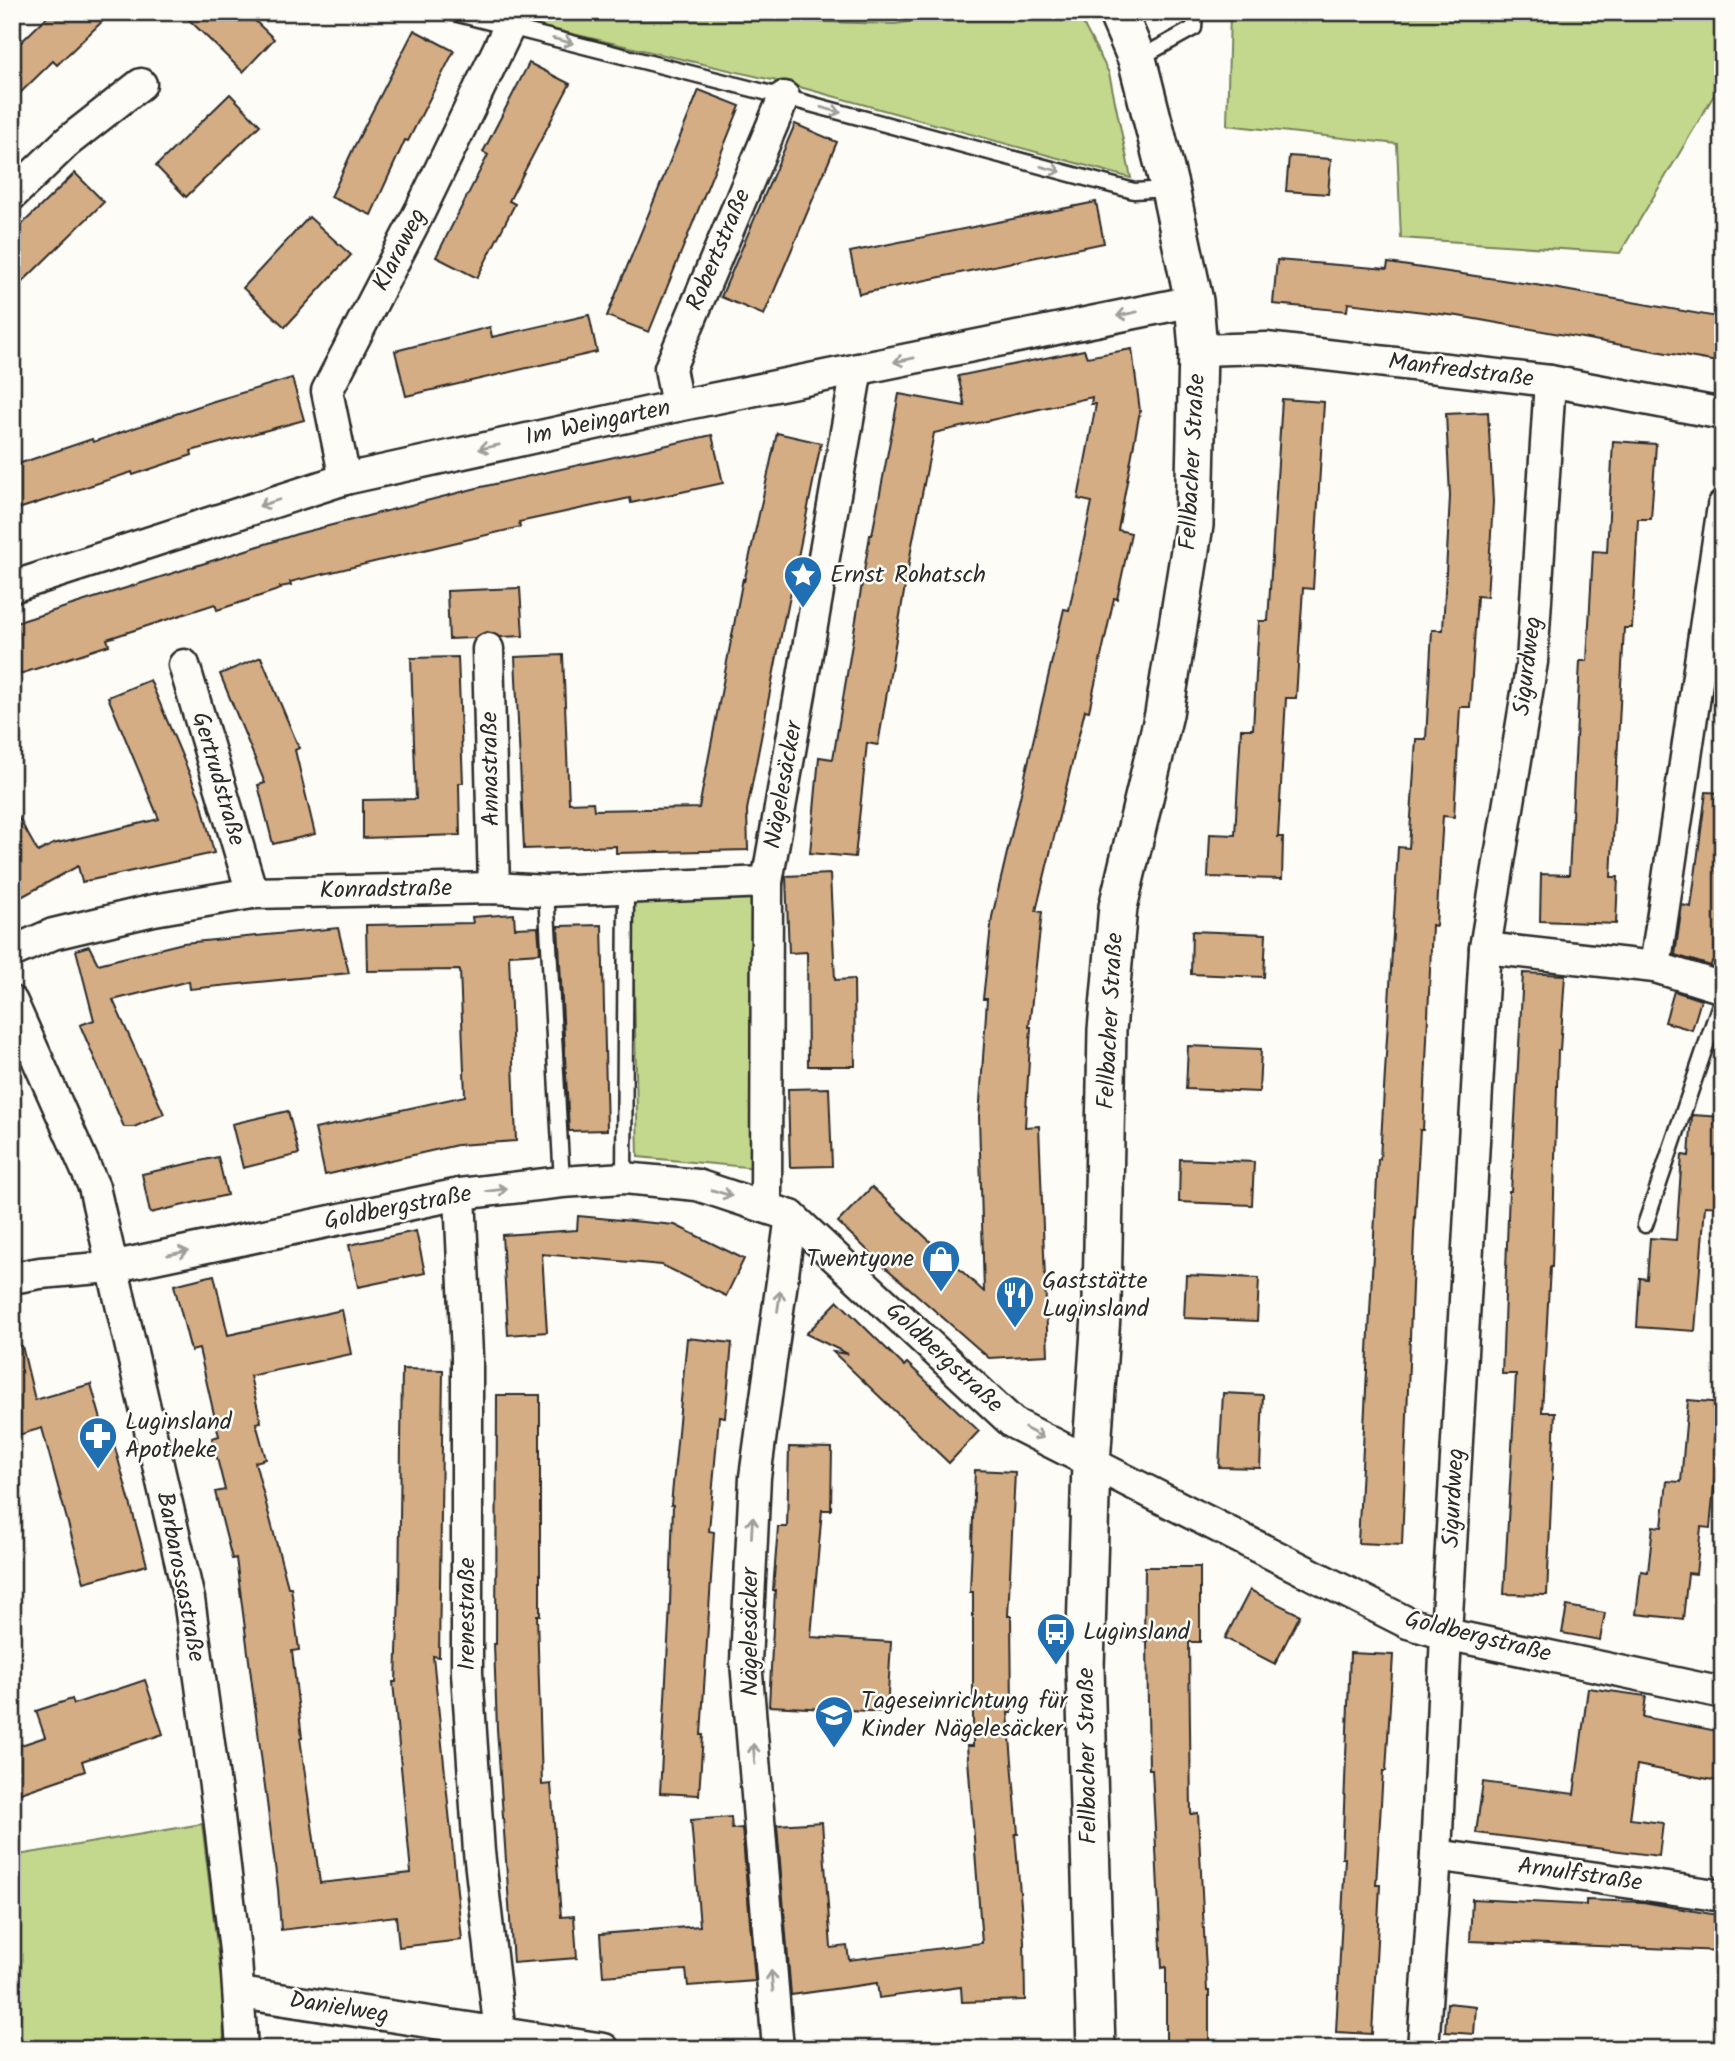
<svg xmlns="http://www.w3.org/2000/svg" width="1735" height="2061" font-family="Kalam,sans-serif">
	<rect width="100%" height="100%" fill="#fdfcf7"/>
	<filter id="ink" filterUnits="userSpaceOnUse"><feTurbulence type="fractalNoise" baseFrequency=".0143" numOctaves="2"/><feDisplacementMap in="SourceGraphic" scale="14" xChannelSelector="R" yChannelSelector="G"/><feConvolveMatrix kernelMatrix="1 2 1 2 8 2 1 2 1" color-interpolation-filters="sRGB"/></filter>
	<g filter="url(#ink)">
		<g fill="#c3d88d" stroke="#77825c" stroke-width="2">
			<path d="M478,12H770L822,22L895,24L971,12H1077L1109,73L1131,178L785,83Z"/>
			<path d="M1230,12H1723V80L1620,253L1401,238L1397,144L1227,125Z"/>
			<path d="M754,896L757,1168L638,1157L632,899Z"/>
			<path d="M202,1824L223,1995L224,2049H15L17,2046L12,2028V1856Z"/>
		</g>
		<g fill="#d4ad85" stroke="#2b2b2b" stroke-width="2">
			<path d="M52,12H112L57,65L53,61L12,101V51Z"/>
			<path d="M181,12H246L274,39L243,72Z"/>
			<path d="M414,30L454,51L408,141L405,140L371,215L331,197L354,147Z"/>
			<path d="M529,63L570,84L509,201L515,204L477,278L436,257L488,155L483,152Z"/>
			<path d="M699,90L740,106L649,332L607,316Z"/>
			<path d="M230,94L260,125L186,197L156,166Z"/>
			<path d="M795,124L837,142L764,315L721,297Z"/>
			<path d="M1289,156L1331,159L1328,194L1286,191Z"/>
			<path d="M75,173L104,202L12,292V234Z"/>
			<path d="M1096,202L1104,243L859,294L850,252Z"/>
			<path d="M309,217L351,255L285,327L243,288Z"/>
			<path d="M1277,260L1387,269L1388,263L1536,285L1723,318V363L1458,316L1348,303L1347,311L1273,304Z"/>
			<path d="M589,315L597,352L406,396L395,351L490,327L492,337Z"/>
			<path d="M1132,349L1140,411L1118,530L1131,533L1117,599L1114,598L1089,711L1085,710L1036,911L1042,912L1029,1027H1031L1025,1127L1039,1126L1048,1355L989,1358L885,1267L838,1222L872,1187L984,1292L979,1117L987,999H983L992,917L1064,609L1069,610L1092,502L1078,499L1096,404H1091L1092,397L934,433L912,545L878,745L867,743L855,857L810,853L819,757L833,759L870,535H872L899,394L965,406L958,376L1084,350L1087,357Z"/>
			<path d="M292,378L304,420L191,451L192,455L133,475L132,472L12,511V466L92,439L93,442L214,401Z"/>
			<path d="M1282,399L1324,402L1313,589L1303,588L1296,698H1286L1278,837H1283L1282,879L1208,877L1210,834L1235,835L1241,729H1253L1259,621H1268Z"/>
			<path d="M1488,412L1493,502L1487,597L1477,596L1470,707H1460L1454,817L1443,816L1436,926L1432,925L1423,1130H1420L1414,1234L1402,1545L1358,1543L1378,1159H1380L1398,847L1409,848L1416,739H1426L1432,630H1443L1450,496L1446,414Z"/>
			<path d="M777,433L821,443L786,616L785,615L747,810L748,850L616,853V846L524,849L515,657L563,655L569,803L593,802L594,810L699,808L743,578L744,582Z"/>
			<path d="M712,435L723,483L631,503L630,498L519,522L520,527L290,582L291,585L280,587L281,589L239,603L217,610L215,604L107,639L109,645L20,674L12,650V624L297,534L477,488Z"/>
			<path d="M1613,441L1656,444L1651,519H1638L1632,628H1624L1611,877H1618L1616,924L1540,921L1541,874L1569,875L1580,661H1587L1593,551L1607,552Z"/>
			<path d="M520,588L523,636L500,637L487,632L475,638L449,639L447,591Z"/>
			<path d="M261,657L299,748L295,750L315,834L273,844L258,785L265,783L220,674Z"/>
			<path d="M458,657L463,783H459L460,835L363,838V800L416,799L411,658Z"/>
			<path d="M150,680L201,801L214,853L82,882L78,866L12,902V806L38,852L53,844L159,819L108,697Z"/>
			<path d="M1706,792L1723,793V962L1712,961L1711,966L1675,955L1682,905L1691,907Z"/>
			<path d="M830,874L835,980L854,979L855,1066H808L807,952L789,953L786,876Z"/>
			<path d="M514,914L515,928L538,927L540,953L509,955L516,1141L457,1145L325,1175L315,1129L465,1096L460,970L367,971L366,925L473,923L472,917Z"/>
			<path d="M602,925L607,1130L569,1131L558,926Z"/>
			<path d="M338,928L349,973L190,989L189,981L113,1000L164,1114L134,1127H124L80,1025L94,1020L76,950L89,946L98,964L183,943Z"/>
			<path d="M1192,931L1266,934L1264,977L1191,974Z"/>
			<path d="M1523,973L1565,975L1560,1050H1558L1552,1267H1550L1542,1412H1555L1547,1595L1504,1594L1516,1374H1502L1509,1191H1511Z"/>
			<path d="M1674,991L1701,1000L1692,1030L1665,1022Z"/>
			<path d="M1188,1046L1261,1049L1259,1092L1186,1089Z"/>
			<path d="M829,1088L832,1166L790,1167L788,1089Z"/>
			<path d="M288,1111L299,1154L243,1168L232,1124Z"/>
			<path d="M1692,1115L1723,1117V1207L1705,1206L1695,1331L1637,1327L1640,1278L1647,1279L1650,1238L1676,1240L1682,1155L1689,1156Z"/>
			<path d="M218,1157L227,1195L150,1213L142,1174Z"/>
			<path d="M1180,1159L1254,1162L1252,1205L1179,1202Z"/>
			<path d="M578,1216L675,1225L744,1259L726,1296L662,1265L542,1254L547,1332L508,1335L502,1235L577,1230Z"/>
			<path d="M416,1231L425,1273L358,1287L349,1245Z"/>
			<path d="M214,1275L228,1335L342,1310L351,1354L250,1376L261,1422L256,1423L266,1459L255,1462L288,1587H291L299,1650L292,1651L302,1738H300L320,1883L411,1873L393,1682H396L399,1594L402,1369L443,1370L439,1657L433,1656L462,1940L399,1947L396,1916L281,1930L278,1889L236,1558L232,1559L215,1492L225,1490L212,1438L219,1436L199,1349L191,1351L174,1285Z"/>
			<path d="M1186,1275L1259,1278L1257,1321L1184,1318Z"/>
			<path d="M838,1301L904,1366L907,1363L979,1431L949,1463L833,1352L848,1354L806,1334Z"/>
			<path d="M687,1338L732,1343L725,1417L719,1416L709,1531L714,1532L701,1735H703L699,1795L660,1793L670,1604L673,1505H671Z"/>
			<path d="M22,1346L35,1400L91,1384L102,1423L108,1422L147,1565L84,1582L42,1428L12,1437V1347Z"/>
			<path d="M1223,1393L1263,1395L1260,1468L1219,1467Z"/>
			<path d="M497,1395H540V1615H537L542,1785L551,1784L561,1917L574,1916L577,1958L513,1963L497,1729L494,1644H496Z"/>
			<path d="M1688,1400L1723,1403V1456L1717,1455L1710,1528L1701,1527L1696,1574L1688,1573L1683,1619L1636,1614L1641,1571L1648,1572L1653,1526L1662,1527L1667,1481L1681,1482Z"/>
			<path d="M789,1447L832,1448L831,1510H822L811,1637L891,1642L887,1712L769,1706L775,1590H773L778,1527H787Z"/>
			<path d="M975,1470L1015,1472L1008,1616H1011L1012,1713H1008L1018,1834H1015L1024,1940L1025,2000L962,2002L961,1987L879,1998L877,1983L791,1995L777,1825L822,1822L831,1948L847,1946L849,1960L982,1943L967,1746H973V1592H970Z"/>
			<path d="M1145,1567H1200V1642H1189L1191,1814L1198,1813L1207,1991H1209V2049H1166V1967L1162,1968L1152,1769H1149L1147,1641H1144Z"/>
			<path d="M1250,1590L1300,1615L1275,1664L1225,1638Z"/>
			<path d="M1567,1606L1605,1613L1600,1640L1562,1633Z"/>
			<path d="M1350,1653L1393,1655L1386,1771H1383L1376,1885H1380L1372,2034L1336,2032L1345,1858H1342Z"/>
			<path d="M145,1680L163,1734L82,1761L85,1771L12,1796V1748L45,1737L36,1711L72,1699L74,1704Z"/>
			<path d="M1588,1688L1646,1696L1643,1717L1723,1732V1782L1637,1765L1630,1819L1663,1823L1659,1856L1476,1833L1483,1782L1574,1794Z"/>
			<path d="M731,1817L732,1829L742,1828L755,1981L688,1986L686,1970L603,1976L600,1934L700,1926L691,1820Z"/>
			<path d="M1472,1899L1586,1905V1900L1643,1902L1723,1916V1951L1470,1941Z"/>
			<path d="M1447,2003L1476,2006L1474,2034L1445,2032Z"/>
		</g>
		<g fill="none" stroke-linecap="round" stroke-linejoin="round">
			<g stroke="#2b2b2b" stroke-width="19">
				<g id="service">
					<path d="M450,12L784,97L1134,191L1167,189"/>
					<path d="M1138,59L1194,28L1195,12"/>
					<path d="M546,891L562,1182"/>
					<path d="M624,1178L626,889"/>
					<path d="M1645,1225L1723,995"/>
				</g>
			</g>
			<g stroke="#2b2b2b" stroke-width="35">
				<g id="minor">
					<path d="M12,195L67,142L141,84"/>
					<path d="M1198,350L1266,348L1550,381L1723,414"/>
					<path d="M677,406L670,368L784,97"/>
					<path d="M345,479L327,391L420,211L509,27"/>
					<path d="M12,587L345,479L677,406L1194,301"/>
					<path d="M488,649L494,888"/>
					<path d="M184,665L252,893"/>
					<path d="M1485,948L1655,967L1723,988"/>
					<path d="M12,952L53,934L154,910L252,893L494,888L546,891L767,882"/>
					<path d="M1655,967L1723,506"/>
					<path d="M12,1002L94,1187L189,1599L218,1808L236,1959L242,2049"/>
					<path d="M460,1194L467,1356V1673L479,1852L500,2033"/>
					<path d="M766,1206L767,882L857,369"/>
					<path d="M12,1278L40,1273L111,1267L460,1194L562,1182L624,1178L697,1185L791,1216L1013,1423L1408,1623L1446,1634L1723,1693"/>
					<path d="M1436,1855L1723,1896"/>
					<path d="M240,1993L604,2049"/>
					<path d="M778,2049L746,1662L755,1477L791,1216"/>
					<path d="M1423,2049L1436,1855L1446,1634L1485,948L1532,662L1550,381"/>
				</g>
			</g>
			<g stroke="#2b2b2b" stroke-width="42">
				<path id="tertiary" d="M1096,2049L1085,1668L1091,1463L1102,1301L1107,1030L1118,907L1164,714L1194,525L1198,350L1194,301L1170,189L1137,59L1117,12"/>
			</g>
			<use href="#service" stroke="#fdfcf7" stroke-width="14"/>
			<use href="#minor" stroke="#fdfcf7" stroke-width="30"/>
			<use href="#tertiary" stroke="#fdfcf7" stroke-width="37"/>
		</g>
		<defs><path id="oneway-shaft" d="M-6 0H5M1.5-3L5.5 0L1.5 3" fill="none" stroke-width="1.6" stroke-linecap="round" stroke-linejoin="round" transform="scale(1.75)"/></defs>
		<g stroke="#9e9e9b">
			<use href="#oneway-shaft" transform="translate(563 41) rotate(14)"/>
			<use href="#oneway-shaft" transform="translate(831 110) rotate(15)"/>
			<use href="#oneway-shaft" transform="translate(1051 169) rotate(15)"/>
			<use href="#oneway-shaft" transform="translate(1127 314) rotate(168)"/>
			<use href="#oneway-shaft" transform="translate(904 360) rotate(168)"/>
			<use href="#oneway-shaft" transform="translate(489 447) rotate(168)"/>
			<use href="#oneway-shaft" transform="translate(269 503) rotate(162)"/>
			<use href="#oneway-shaft" transform="translate(497 1190) rotate(-7)"/>
			<use href="#oneway-shaft" transform="translate(722 1193) rotate(17)"/>
			<use href="#oneway-shaft" transform="translate(178 1253) rotate(-12)"/>
			<use href="#oneway-shaft" transform="translate(779 1301) rotate(-82)"/>
			<use href="#oneway-shaft" transform="translate(1034 1433) rotate(28)"/>
			<use href="#oneway-shaft" transform="translate(752 1527) rotate(-87)"/>
			<use href="#oneway-shaft" transform="translate(754 1754) rotate(-95)"/>
			<use href="#oneway-shaft" transform="translate(772 1981) rotate(-95)"/>
		</g>
	</g>
	<defs>
		<g id="sight-pin" transform="scale(2.0125)"><path d="M0 17L-7.5 6A9.5 9.5 0 1 1 7.5 6Z" fill="#1f6fb2" stroke="#fdfcf7"/><path d="M0-6L1.8-2.2L6-1.7L2.9 1.2L3.7 5.4L0 3.3L-3.7 5.4L-2.9 1.2L-6-1.7L-1.8-2.2Z" fill="#fff"/></g>
		<g id="shop-pin" transform="scale(2.0125)"><path d="M0 17L-7.5 6A9.5 9.5 0 1 1 7.5 6Z" fill="#1f6fb2" stroke="#fdfcf7"/><path d="M-5-2.5h2.3a2.7 3.5 0 0 1 5.4 0H5L5.5 6h-11ZM-1.5-2.5h3a1.5 2.3 0 0 0-3 0Z" fill="#fff"/></g>
		<g id="restaurant-pin" transform="scale(2.0125)"><path d="M0 17L-7.5 6A9.5 9.5 0 1 1 7.5 6Z" fill="#1f6fb2" stroke="#fdfcf7"/><path d="M-5-6h1v4h1v-4h1v4h1v-4h1v5L-1.5 .5V6h-2V.5L-5-1ZM5-6V6H3V1.5H1.5Q1.5-4 5-6Z" fill="#fff"/></g>
		<g id="pharmacy-pin" transform="scale(2.0125)"><path d="M0 17L-7.5 6A9.5 9.5 0 1 1 7.5 6Z" fill="#1f6fb2" stroke="#fdfcf7"/><path d="M-2-6h4v4h4v4h-4v4h-4v-4h-4v-4h4Z" fill="#fff"/></g>
		<g id="bus-pin" transform="scale(2.0125)"><path d="M0 17L-7.5 6A9.5 9.5 0 1 1 7.5 6Z" fill="#1f6fb2" stroke="#fdfcf7"/><path d="M-5-6H5V4H4V6H2V4H-2V6H-4V4H-5ZM-3.5-4V0h7V-4ZM-3.5 1.2v1.5H-2V1.2ZM2 1.2v1.5H3.5V1.2Z" fill="#fff"/></g>
		<g id="school-pin" transform="scale(2.0125)"><path d="M0 17L-7.5 6A9.5 9.5 0 1 1 7.5 6Z" fill="#1f6fb2" stroke="#fdfcf7"/><path d="M0-5L7-2L0 1L-7-2ZM-4 1L0 2.5L4 1V4Q0 6-4 4Z" fill="#fff"/></g>
	</defs>
	<g fill-rule="evenodd">
		<use href="#sight-pin" x="803" y="575"/>
		<use href="#shop-pin" x="941" y="1259"/>
		<use href="#restaurant-pin" x="1015" y="1295"/>
		<use href="#pharmacy-pin" x="98" y="1436"/>
		<use href="#bus-pin" x="1056" y="1632"/>
		<use href="#school-pin" x="834" y="1715"/>
	</g>
	<g text-anchor="middle" dominant-baseline="central" stroke-width="5" stroke-linejoin="round" paint-order="stroke">
		<g font-size="24" fill="#2b2b2b" stroke="#fdfcf7">
			<text transform="translate(400 250) rotate(-63)">Klaraweg</text>
			<text transform="translate(719 250) rotate(-67)">Robertstraße</text>
			<text transform="translate(1461 371) rotate(7)">Manfredstraße</text>
			<text transform="translate(598 423) rotate(-12)">Im Weingarten</text>
			<text transform="translate(1193 462) rotate(-87)">Fellbacher Straße</text>
			<text transform="translate(1528 666) rotate(-83)">Sigurdweg</text>
			<text transform="translate(491 769) rotate(-91)">Annastraße</text>
			<text transform="translate(218 779) rotate(74)">Gertrudstraße</text>
			<text transform="translate(784 785) rotate(-80)">Nägelesäcker</text>
			<text transform="translate(386 890) rotate(-1)">Konradstraße</text>
			<text transform="translate(1111 1021) rotate(-87)">Fellbacher Straße</text>
			<text transform="translate(398 1208) rotate(-11)">Goldbergstraße</text>
			<text transform="translate(944 1358) rotate(43)">Goldbergstraße</text>
			<text transform="translate(1454 1498) rotate(-87)">Sigurdweg</text>
			<text transform="translate(180 1577) rotate(79)">Barbarossastraße</text>
			<text transform="translate(467 1614) rotate(-90)">Irenestraße</text>
			<text transform="translate(750 1632) rotate(-90)">Nägelesäcker</text>
			<text transform="translate(1478 1637) rotate(14)">Goldbergstraße</text>
			<text transform="translate(1088 1756) rotate(-91)">Fellbacher Straße</text>
			<text transform="translate(1580 1875) rotate(8)">Arnulfstraße</text>
			<text transform="translate(339 2008) rotate(9)">Danielweg</text>
		</g>
		<g font-size="24" fill="#2b2b2b" stroke="#fdfcf7" text-anchor="start">
			<text x="830" y="575">Ernst Rohatsch</text>
			<text x="914" y="1259" text-anchor="end">Twentyone</text>
			<text x="1042" y="1281">Gaststätte<tspan x="1042" dy="28">Luginsland</tspan></text>
			<text x="125" y="1422">Luginsland<tspan x="125" dy="28">Apotheke</tspan></text>
			<text x="1083" y="1632">Luginsland</text>
			<text x="861" y="1701">Tageseinrichtung für<tspan x="861" dy="28">Kinder Nägelesäcker</tspan></text>
		</g>
	</g>
	<rect width="1735" height="2061" fill="none" stroke="#fdfcf7" stroke-width="42"/>
	<rect x="21" y="21" width="1693" height="2019" fill="none" stroke="#2b2b2b" stroke-width="2.5" filter="url(#ink)"/>
</svg>
